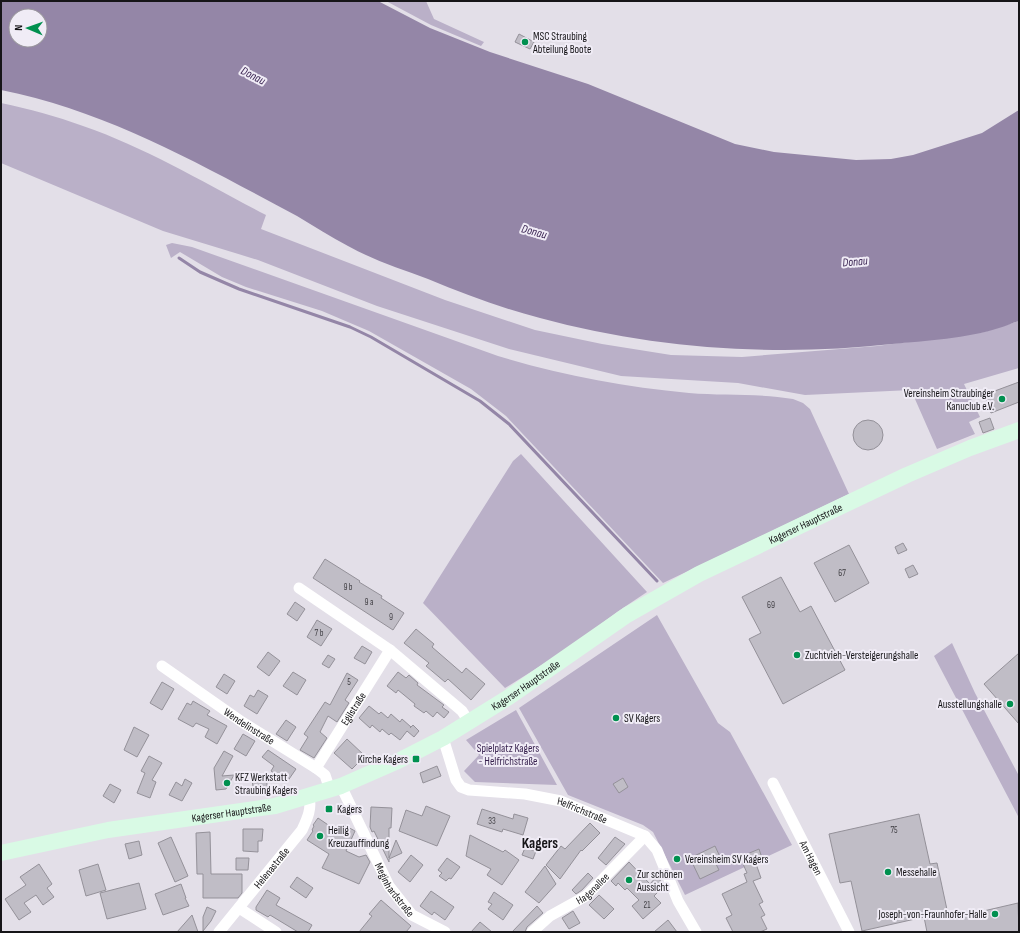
<svg xmlns="http://www.w3.org/2000/svg" width="1020" height="933" font-family="'Sofia Sans Condensed',sans-serif">
	<rect width="100%" height="100%" fill="#e3dfe8"/>
	<g fill="#bab0c8">
		<path d="M386,1H426L434,19L484,42L481,46L431,25Z"/>
		<path d="M1,103C29,109 56,116 83,126C147,148 206,184 266,215L261,229L445,300L535,330L602,344L671,355L742,357L877,346L984,332L1019,321V368L964,384L980,417L969,422L975,434L937,449L911,390L805,395L738,383L621,376L509,349L377,306L258,260L163,231L1,163Z"/>
		<path d="M172,243L192,247L498,356C560,375 624,387 689,393C723,396 759,393 793,399L803,403L810,409L849,494L663,583L506,416L471,389L369,331L322,311L246,287L222,277L180,252L171,258L166,245Z"/>
		<path d="M521,454L647,592L617,612L569,648L505,688L423,603L513,461Z"/>
		<path d="M657,615L718,723L730,732L792,845L685,895L653,832L643,825L568,795L519,708Z"/>
		<path d="M952,643L975,693L1019,776V818L934,656Z"/>
		<path d="M516,710L557,785L475,782L464,771L479,755L466,740Z"/>
	</g>
	<path fill="#9486a7" fill-rule="evenodd" d="M1,1H378L430,28L490,52L588,84L735,144L774,152L856,160L891,159L913,155L982,133L1019,110V321C1012,323 1006,326 999,328C969,338 924,341 892,344C776,357 653,349 540,318C501,308 464,294 428,279C401,269 373,260 348,246C331,237 314,226 297,216C201,165 110,112 1,90ZM16,16H40V40H16Z"/>
	<g fill="none" stroke-linecap="round" stroke-linejoin="round">
		<path stroke="#9486a7" stroke-width="3" d="M179,258L200,272L239,289L350,327L371,337L480,401L509,424L657,581"/>
	</g>
	<g fill="#c0bdc6" stroke="#949199">
		<path d="M519,34L534,42L530,49L515,42Z"/>
		<path d="M1019,382V402L991,413L984,395Z"/>
		<path d="M990,418L994,429L983,433L979,422Z"/>
		<circle cx="868" cy="435" r="15"/>
		<path d="M903,543L907,550L898,554L895,547Z"/>
		<path d="M849,545L869,583L835,602L814,563Z"/>
		<path d="M325,559L360,581L359,582L382,596L381,598L404,613L393,630L313,578Z"/>
		<path d="M913,565L918,574L909,578L905,569Z"/>
		<path d="M781,577L800,612L811,606L845,670L783,704L749,639L761,633L742,597Z"/>
		<path d="M295,602L305,609L297,621L287,614Z"/>
		<path d="M317,620L332,629L321,646L307,637Z"/>
		<path d="M416,629L434,644L432,647L462,673L466,668L485,684L471,700L448,679L445,682L426,666L429,663L404,643Z"/>
		<path d="M362,646L372,652L365,664L354,658Z"/>
		<path d="M268,652L280,661L269,676L257,667Z"/>
		<path d="M1019,653V724L984,684Z"/>
		<path d="M328,655L335,659L329,668L322,664Z"/>
		<path d="M293,672L306,680L297,695L283,686Z"/>
		<path d="M398,672L406,678L409,675L418,683L417,685L444,705L442,707L449,712L444,718L437,712L433,717L426,711L424,713L414,706L415,704L398,690L396,693L387,686Z"/>
		<path d="M347,673L358,680L345,700L349,703L337,722L328,716L320,732L327,738L314,758L300,750L308,737L304,734L325,702L330,705Z"/>
		<path d="M224,674L235,681L227,694L216,687Z"/>
		<path d="M162,682L174,689L162,710L150,703Z"/>
		<path d="M258,690L268,696L257,714L244,706L250,695L254,697Z"/>
		<path d="M193,701L210,711L207,715L227,726L217,744L205,737L209,729L196,723L193,727L178,719L187,703L191,705Z"/>
		<path d="M369,706L379,714L381,712L388,718L391,714L400,722L402,719L411,727L410,728L413,725L419,731L414,737L407,731L400,740L391,733L389,735L382,729L380,732L372,725L370,728L359,718Z"/>
		<path d="M286,720L296,727L287,741L276,734Z"/>
		<path d="M134,727L149,735L137,757L124,750Z"/>
		<path d="M243,734L255,741L246,756L234,749Z"/>
		<path d="M347,739L365,756L352,769L334,753Z"/>
		<path d="M268,750L296,769L287,782L271,771L274,766L262,757Z"/>
		<path d="M224,751L233,756L222,776L234,775L226,789L216,790L214,768Z"/>
		<path d="M149,756L162,763L152,780L156,782L150,798L137,793L145,773L141,771Z"/>
		<path d="M437,766L441,776L423,783L420,773Z"/>
		<path d="M266,778L268,791L254,793L252,780Z"/>
		<path d="M623,778L628,787L619,793L613,784Z"/>
		<path d="M185,779L192,783L182,801L169,795L176,782L182,786Z"/>
		<path d="M110,784L121,790L114,803L103,796Z"/>
		<path d="M426,806L450,816L437,846L399,831L406,810L422,816Z"/>
		<path d="M371,807L392,808L391,828H389V858L396,840L402,853L389,859V862L374,831L372,832L370,827Z"/>
		<path d="M482,809L513,819L514,814L528,818L523,835L503,829L502,832L477,824Z"/>
		<path d="M919,814L930,864L937,863L949,919L1018,903L1019,932H927L924,917L862,931L851,881L840,883L829,834Z"/>
		<path d="M318,818L340,833L344,825L355,831L346,851L359,857L366,855L370,862L359,884L322,868L329,854L307,840L313,831L312,830L314,826L313,825Z"/>
		<path d="M590,823L600,833L582,851L581,850L560,879L546,865L561,846L565,849Z"/>
		<path d="M243,829H263L262,841H258V852L243,851Z"/>
		<path d="M210,832L211,874H242V893L238,898H203V874H197L196,833Z"/>
		<path d="M470,835L503,852L505,850L519,860L502,885L487,875L491,869L466,856Z"/>
		<path d="M171,837L188,876L175,882L158,843Z"/>
		<path d="M615,837L625,844L606,865L598,858Z"/>
		<path d="M139,841L142,855L129,859L125,844Z"/>
		<path d="M715,846L721,859L715,862L719,870L700,879L690,858Z"/>
		<path d="M525,848L536,851L533,859L522,855Z"/>
		<path d="M759,849L762,858L755,861L761,878L753,881L763,902L759,904L765,915L761,917L767,929L760,932H733L726,918L732,915L722,894L747,882L744,874L747,873L740,857Z"/>
		<path d="M411,855L423,865L410,882L398,872Z"/>
		<path d="M236,858H249L248,870H236Z"/>
		<path d="M447,858L460,867L451,879L449,878L446,881L439,876L442,873L438,870Z"/>
		<path d="M629,862L650,884L657,876L664,886L654,896L661,903L643,919L632,906L639,900L627,888L625,890L618,883L616,886L611,881Z"/>
		<path d="M39,864L52,884L47,888L54,897L43,905L36,895L24,903L31,912L19,920L5,899L26,885L20,877Z"/>
		<path d="M98,864L106,890L86,896L79,870Z"/>
		<path d="M545,866L556,884L539,903L525,892Z"/>
		<path d="M588,873L593,878L582,890L576,894L572,890Z"/>
		<path d="M297,877L313,888L306,898L290,887Z"/>
		<path d="M139,883L146,909L107,919L100,893Z"/>
		<path d="M181,884L186,898H185L189,906L163,915L155,894Z"/>
		<path d="M267,890L280,898L276,905L312,925L308,932H298L270,915L268,917L256,910V907Z"/>
		<path d="M431,891L454,907L445,920L434,912L432,915L420,906Z"/>
		<path d="M494,892L513,905L503,920L488,909L492,904L488,902Z"/>
		<path d="M599,895L614,909L604,919L589,905Z"/>
		<path d="M381,900L411,926L406,932H359L372,916L369,914Z"/>
		<path d="M537,906L543,913L527,927L525,932H512Z"/>
		<path d="M207,907L216,911L211,921L203,931V917Z"/>
		<path d="M573,911L580,923L569,929L562,918Z"/>
		<path d="M192,915L198,932H177Z"/>
		<path d="M668,920L677,932H654Z"/>
		<path d="M480,922L492,932H471Z"/>
	</g>
	<g fill="none" stroke-linecap="round" stroke-linejoin="round">
		<g stroke="#fff" stroke-width="11">
			<path d="M299,588L390,650L462,711L469,722"/>
			<path id="s1" d="M162,666L242,722L316,768L325,775L330,790"/>
			<path id="s2" d="M443,738L456,780L461,787L469,790L525,794L561,801L645,836L657,850L678,901L696,932"/>
			<path id="s3" d="M316,768L390,650"/>
			<path id="s4" d="M773,783L849,932"/>
			<path id="s5" d="M341,786L389,886L412,915L445,932"/>
			<path d="M239,908L276,932"/>
			<path id="s6" d="M219,932L302,830C307,819 312,809 309,797"/>
			<path id="s7" d="M532,932L550,916L586,896L645,836"/>
		</g>
		<path stroke="#d9fae5" stroke-width="16" id="s8" d="M1,853L108,830L275,806L341,786L398,761L443,738L509,697L627,615L699,574L907,475L970,448L1019,430"/>
	</g>
	<g fill="#00904f" stroke="#f0ecf6" stroke-width="1.5">
		<circle cx="525" cy="42" r="4"/>
		<circle cx="1002" cy="399" r="4"/>
		<circle cx="797" cy="655" r="4"/>
		<circle cx="1010" cy="704" r="4"/>
		<circle cx="616" cy="718" r="4"/>
		<rect x="412" y="755" width="8" height="8" rx="2"/>
		<circle cx="227" cy="783" r="4"/>
		<rect x="325" y="805" width="8" height="8" rx="2"/>
		<circle cx="320" cy="836" r="4"/>
		<circle cx="677" cy="859" r="4"/>
		<circle cx="888" cy="872" r="4"/>
		<circle cx="629" cy="880" r="4"/>
		<circle cx="995" cy="914" r="4"/>
	</g>
	<g text-anchor="middle" dominant-baseline="central" stroke-width="4" stroke-linejoin="round" paint-order="stroke">
		<g font-size="9" fill="#403f44">
			<text x="842" y="573">67</text>
			<text x="348" y="587">9 b</text>
			<text x="369" y="602">9 a</text>
			<text x="771" y="605">69</text>
			<text x="391" y="617">9</text>
			<text x="319" y="633">7 b</text>
			<text x="349" y="682">5</text>
			<text x="492" y="821">33</text>
			<text x="894" y="830">75</text>
			<text x="647" y="905">21</text>
		</g>
		<g font-size="11" fill="#161518" stroke="#f0ecf6" text-anchor="start">
			<text x="533" y="36">MSC Straubing<tspan x="533" dy="13">Abteilung Boote</tspan></text>
			<text x="994" y="393" text-anchor="end">Vereinsheim Straubinger<tspan x="994" dy="13">Kanuclub e.V.</tspan></text>
			<text x="805" y="655">Zuchtvieh-Versteigerungshalle</text>
			<text x="1002" y="704" text-anchor="end">Ausstellungshalle</text>
			<text x="624" y="718">SV Kagers</text>
			<text x="408" y="759" text-anchor="end">Kirche Kagers</text>
			<text x="235" y="777">KFZ Werkstatt<tspan x="235" dy="13">Straubing Kagers</tspan></text>
			<text x="337" y="809">Kagers</text>
			<text x="328" y="830">Heilig<tspan x="328" dy="13">Kreuzauffindung</tspan></text>
			<text x="685" y="859">Vereinsheim SV Kagers</text>
			<text x="896" y="872">Messehalle</text>
			<text x="637" y="874">Zur schönen<tspan x="637" dy="13">Aussicht</tspan></text>
			<text x="987" y="914" text-anchor="end">Joseph-von-Fraunhofer-Halle</text>
		</g>
		<g font-size="11" fill="#161518" stroke="#f0ecf6">
			<text stroke="none"><textPath href="#s8" startOffset="882">Kagerser Hauptstraße</textPath></text>
			<text stroke="none"><textPath href="#s8" startOffset="558">Kagerser Hauptstraße</textPath></text>
			<text stroke="none"><textPath href="#s3" startOffset="70">Egilstraße</textPath></text>
			<text stroke="none"><textPath href="#s1" startOffset="106">Wendelinstraße</textPath></text>
			<text stroke="none"><textPath href="#s2" startOffset="177">Helfrichstraße</textPath></text>
			<text stroke="none"><textPath href="#s8" startOffset="234">Kagerser Hauptstraße</textPath></text>
			<text stroke="none"><textPath href="#s4" startOffset="84">Am Hagen</textPath></text>
			<text stroke="none"><textPath href="#s6" startOffset="83">Helenastraße</textPath></text>
			<text stroke="none"><textPath href="#s7" startOffset="75">Hagenallee</textPath></text>
			<text stroke="none"><textPath href="#s5" startOffset="117">Meginhardstraße</textPath></text>
		</g>
		<g font-size="11" fill="#351f4c" stroke="#f0ecf6">
			<text x="508" y="748">Spielplatz Kagers<tspan x="508" dy="13">- Helfrichstraße</tspan></text>
		</g>
		<g font-size="12" font-style="italic" fill="#3a2452" stroke="#f0ecf6">
			<text transform="translate(253 76) rotate(27)">Donau</text>
			<text transform="translate(534 232) rotate(15)">Donau</text>
			<text transform="translate(855 262) rotate(-5)">Donau</text>
		</g>
		<g font-size="15" font-weight="bold" fill="#161518" stroke="#f0ecf6">
			<text x="540" y="843">Kagers</text>
		</g>
	</g>
	<rect width="1020" height="933" fill="none" stroke="#161518" stroke-width="4"/>
	<g transform="translate(28 28) rotate(272)"><circle r="19" fill="#f0ecf6" stroke="#99969d"/>
	<path d="M0-3L7 15L0 10L-7 15Z" fill="#00904f"/>
	<text y="-6" font-size="11" font-weight="bold" text-anchor="middle" fill="#161518">N</text>
	</g>
</svg>
